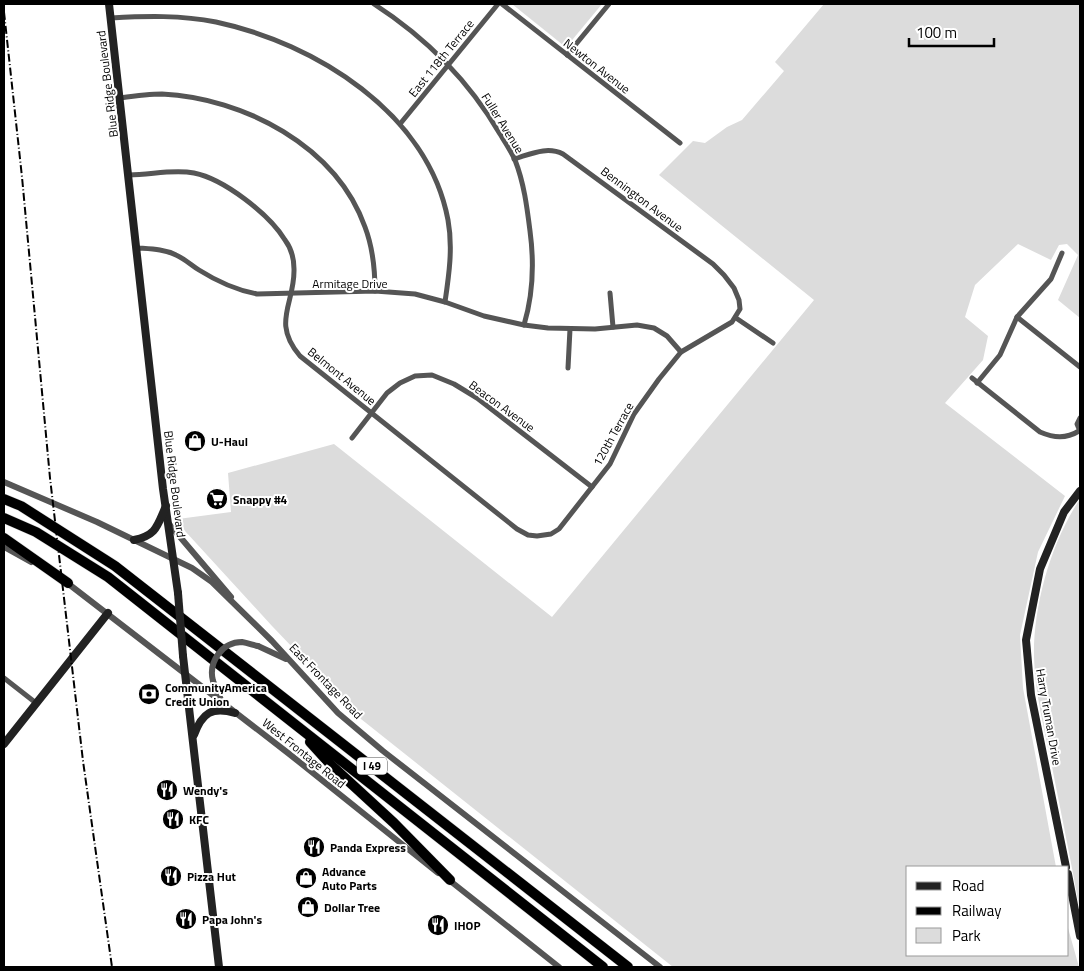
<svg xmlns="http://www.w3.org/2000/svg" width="1084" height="971" font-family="'Titillium Web',sans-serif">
	<rect width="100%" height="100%" fill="#fff"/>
	<g fill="#dcdcdc">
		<path d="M512,4H602L568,45H563Z"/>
		<path d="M824,4H1080V318L1058,300L1078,255L1067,244L1059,245L1051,260L1018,244L975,285L965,317L988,336L983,360L945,403L1065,496L1038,552L1020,635L1023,688L1056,867H908V955H1068V928L1079,967H673L361,719L272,626L185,531L178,519L231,512L228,473L334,444L552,617L814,300L659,175L693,141L705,143L727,127L742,120L784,71L775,62Z"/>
		<path d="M1080,499V911C1072,867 1063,822 1054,777C1047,738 1035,698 1034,657C1033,606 1051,542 1080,499Z"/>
	</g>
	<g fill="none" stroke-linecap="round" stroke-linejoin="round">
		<g stroke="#dbdbdb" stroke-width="11">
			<g id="motorway">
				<path d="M4,499L21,506L115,566L628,967"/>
				<path d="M4,518L36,532L108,577L603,967"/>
				<path d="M4,538L68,583"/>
				<path d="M310,742L331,765L394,823L450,880"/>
			</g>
		</g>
		<g stroke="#555" stroke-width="5">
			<path d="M374,4C425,37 469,81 500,134C505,142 511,151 515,160C524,183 527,207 530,231C534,261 533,295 524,325"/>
			<path d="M502,4L680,143"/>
			<path d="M111,18C146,16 181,15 216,22C315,43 428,113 448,220C453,247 449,275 445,302"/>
			<path d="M567,55L609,4"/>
			<path d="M120,98C134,96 148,94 162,94C244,98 336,146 365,227C373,248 375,269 375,291"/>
			<path d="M400,124L498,4"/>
			<path d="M129,175C151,175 172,169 194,173C224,179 269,214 285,240C291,248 294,259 294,269C295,304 271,322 300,356L517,529L528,535L537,536L551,534L559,529L610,464L634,414L659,379L681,352L732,322L740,309L739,300L734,288L724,275L713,264L563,154C547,146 531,154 514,159"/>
			<path d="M137,248C151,249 164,249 176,255C185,259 191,265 199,270C218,282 236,290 257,294L375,291L415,294L445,302L484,316L524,325L548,328L595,329L637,325L654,328L667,336L681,352"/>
			<path d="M610,293L613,327"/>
			<path d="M1017,317L1080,367"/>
			<path d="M736,318L773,343"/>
			<path d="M568,368L570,329"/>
			<path d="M972,378L1040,432C1054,438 1066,439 1079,431"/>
			<path d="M977,383L1000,355L1017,317L1051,279L1062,253"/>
			<path d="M1080,418L1077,424L1080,431"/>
			<path d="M352,438L387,393L400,383L415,376L432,375L454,384L477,398L592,487"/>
			<path d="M4,678L36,703"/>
		</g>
		<g stroke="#555" stroke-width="6">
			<path d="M4,482L97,522L192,568L212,582L272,641L338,713L383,751L660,967"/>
			<path d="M169,524L231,597"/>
			<path d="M4,547L31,562"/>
			<path d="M66,582L288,753L438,873"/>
			<path d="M258,646L286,659"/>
			<path d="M213,681L221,700"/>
			<path d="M449,880L559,967"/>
		</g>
		<g stroke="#222" stroke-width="8">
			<path d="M109,4L163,489L178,593"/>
			<path d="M134,540C157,535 157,526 166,506"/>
			<path d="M183,656L219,967"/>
			<path d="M194,735C202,713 212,706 235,713"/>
			<path d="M4,744L108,613"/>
			<path d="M1066,867L1031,695L1026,640L1040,569L1064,512L1080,491"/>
			<path d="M1068,874L1080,936"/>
		</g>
		<use href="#motorway" stroke="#000" stroke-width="10"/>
		<path stroke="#000" stroke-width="2" stroke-dasharray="8 2.5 1 2.5" stroke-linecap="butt" d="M4,12L22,177L50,478L83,761L112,967"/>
		<path stroke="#555" stroke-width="6" d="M213,681C208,662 222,642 242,642C248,643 253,645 258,646"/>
		<path stroke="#222" stroke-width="8" d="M178,593L183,656"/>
	</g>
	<defs>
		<g id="shop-disc" transform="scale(1.125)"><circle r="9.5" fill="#000" stroke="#fff"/><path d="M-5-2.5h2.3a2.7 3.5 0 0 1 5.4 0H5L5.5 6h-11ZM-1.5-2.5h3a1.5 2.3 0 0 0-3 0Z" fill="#fff"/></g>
		<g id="supermarket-disc" transform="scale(1.125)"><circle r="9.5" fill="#000" stroke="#fff"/><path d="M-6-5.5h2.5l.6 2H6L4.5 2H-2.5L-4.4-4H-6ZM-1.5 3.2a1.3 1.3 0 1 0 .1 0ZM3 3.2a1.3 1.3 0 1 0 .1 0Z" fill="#fff"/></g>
		<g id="bank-disc" transform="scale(1.125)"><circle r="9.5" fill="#000" stroke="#fff"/><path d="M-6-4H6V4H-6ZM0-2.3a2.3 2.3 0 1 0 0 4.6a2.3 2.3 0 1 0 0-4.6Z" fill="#fff"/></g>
		<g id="restaurant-disc" transform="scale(1.125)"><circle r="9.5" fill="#000" stroke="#fff"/><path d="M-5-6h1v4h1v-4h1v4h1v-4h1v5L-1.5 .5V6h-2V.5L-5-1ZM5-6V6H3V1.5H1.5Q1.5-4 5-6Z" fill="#fff"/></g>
	</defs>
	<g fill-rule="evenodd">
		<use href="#shop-disc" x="195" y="441"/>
		<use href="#supermarket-disc" x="217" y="499"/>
		<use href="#bank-disc" x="149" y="694"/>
		<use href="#restaurant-disc" x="167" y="790"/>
		<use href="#restaurant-disc" x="173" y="819"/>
		<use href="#restaurant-disc" x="314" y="847"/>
		<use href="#restaurant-disc" x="171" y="876"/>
		<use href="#shop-disc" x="306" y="878"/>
		<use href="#shop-disc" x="308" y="907"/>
		<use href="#restaurant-disc" x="186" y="919"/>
		<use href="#restaurant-disc" x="438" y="925"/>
	</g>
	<g text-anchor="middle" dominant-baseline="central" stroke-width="4" stroke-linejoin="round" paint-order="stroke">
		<rect fill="#fff" stroke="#4c4c4c" stroke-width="1" x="357" y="757.5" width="30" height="17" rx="4"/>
		<g font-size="11" font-weight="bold" fill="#000">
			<text x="372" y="766">I 49</text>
		</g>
		<g font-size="12" fill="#000" stroke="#fff">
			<text transform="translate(441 58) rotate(-51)">East 118th Terrace</text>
			<text transform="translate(597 66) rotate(38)">Newton Avenue</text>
			<text transform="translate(107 84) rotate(-97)">Blue Ridge Boulevard</text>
			<text transform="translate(503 123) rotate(58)">Fuller Avenue</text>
			<text transform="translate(642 199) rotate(37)">Bennington Avenue</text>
			<text x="350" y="283">Armitage Drive</text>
			<text transform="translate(342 376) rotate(39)">Belmont Avenue</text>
			<text transform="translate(502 406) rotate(36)">Beacon Avenue</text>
			<text transform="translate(613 434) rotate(-61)">120th Terrace</text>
			<text transform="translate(175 484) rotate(83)">Blue Ridge Boulevard</text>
			<text transform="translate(326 681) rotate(46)">East Frontage Road</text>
			<text transform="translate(1049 717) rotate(80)">Harry Truman Drive</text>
			<text transform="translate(304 753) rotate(39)">West Frontage Road</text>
		</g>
		<g font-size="12" font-weight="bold" fill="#000" stroke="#fff" text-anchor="start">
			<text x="211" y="441">U-Haul</text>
			<text x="233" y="499">Snappy #4</text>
			<text x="165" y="687">CommunityAmerica<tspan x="165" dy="14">Credit Union</tspan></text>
			<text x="183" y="790">Wendy's</text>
			<text x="189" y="819">KFC</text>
			<text x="330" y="847">Panda Express</text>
			<text x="322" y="871">Advance<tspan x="322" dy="14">Auto Parts</tspan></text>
			<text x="187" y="876">Pizza Hut</text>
			<text x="324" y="907">Dollar Tree</text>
			<text x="202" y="919">Papa John's</text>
			<text x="454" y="925">IHOP</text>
		</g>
	</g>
	<rect width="1084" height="971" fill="none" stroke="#000000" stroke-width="10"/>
	<rect x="906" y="866" width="162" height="90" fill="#ffffff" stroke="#999999"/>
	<rect x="916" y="882" width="25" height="8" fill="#222222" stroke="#999999"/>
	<text x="952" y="891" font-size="15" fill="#000000">Road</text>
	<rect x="916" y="907" width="25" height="8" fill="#000000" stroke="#999999"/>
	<text x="952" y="916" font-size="15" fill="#000000">Railway</text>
	<rect x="916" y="928" width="25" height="15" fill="#dcdcdc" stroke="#999999"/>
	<text x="952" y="941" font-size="15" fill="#000000">Park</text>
	<path d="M909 38v8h85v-8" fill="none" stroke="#000000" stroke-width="2.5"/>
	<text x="916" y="38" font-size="15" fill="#000000" stroke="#ffffff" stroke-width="4" paint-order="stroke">100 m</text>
</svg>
